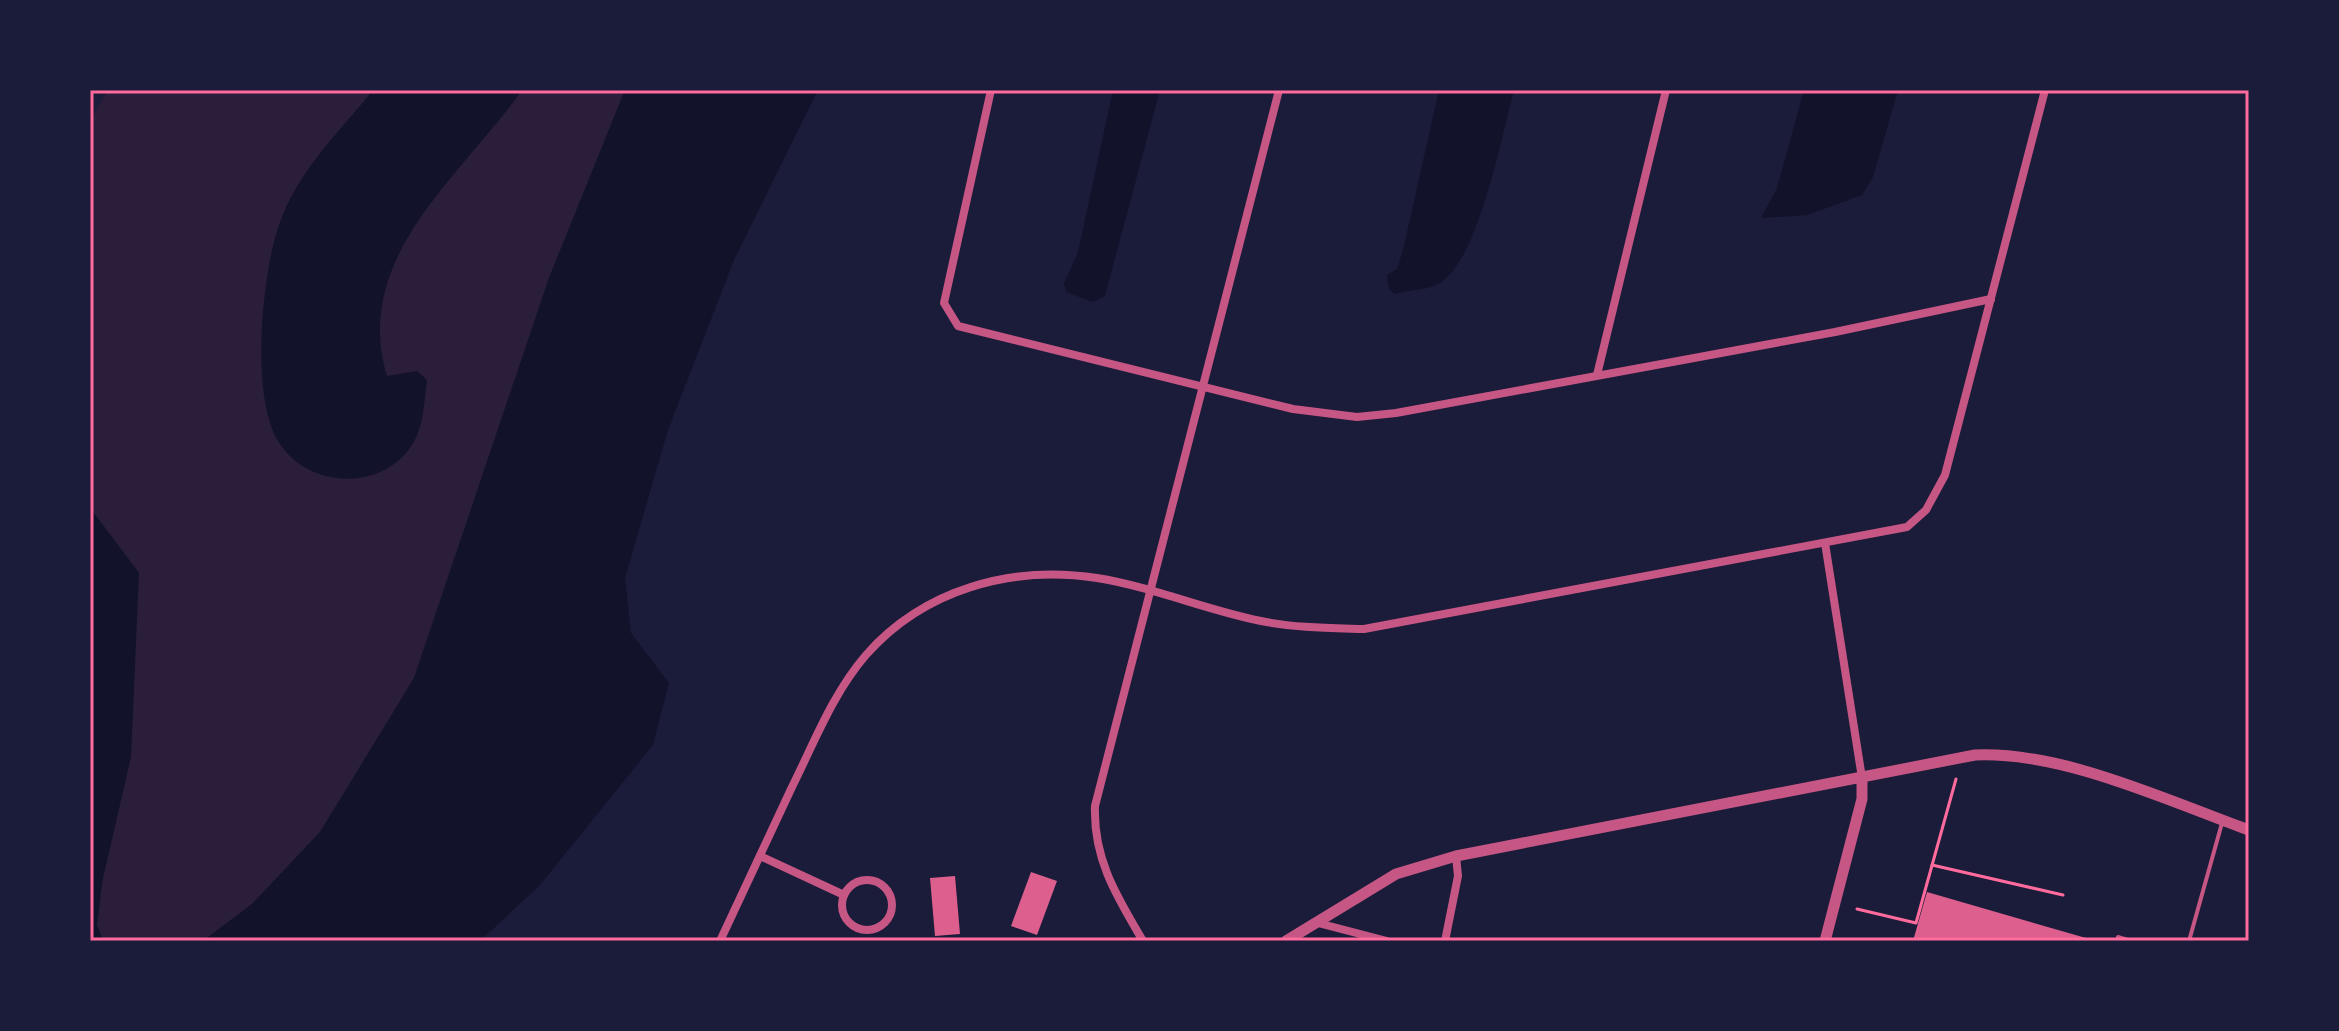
<svg xmlns="http://www.w3.org/2000/svg" width="2339" height="1031" font-family="Manrope,sans-serif">
	<rect width="100%" height="100%" fill="#1b1b3a"/>
	<path fill="#2a1e3b" d="M108,90H625L549,278L414,678L371,750L320,832L252,904L203,941H103L97,926L139,573L90,508V121Z"/>
	<g fill="#12122b">
		<path d="M373,90H522C462,176 351,257 387,376L417,371L427,380C424,402 424,426 412,445C382,492 307,489 278,441C250,394 262,275 279,225C298,170 338,134 373,90Z"/>
		<path d="M625,90H818L734,260L668,430L625,578L631,633L669,683L653,745L540,885L480,941H203L252,904L320,832L414,678L549,278Z"/>
		<path d="M1113,90H1160L1105,296L1093,302L1066,292L1064,284L1078,252Z"/>
		<path d="M1439,90H1514C1502,134 1478,264 1438,284C1426,291 1409,289 1396,294L1389,290L1387,275L1397,269L1403,250Z"/>
		<path d="M1804,90H1898L1873,177L1862,195L1807,215L1761,218L1777,188Z"/>
		<path d="M90,508L139,573L131,757L102,883L97,925L103,941H90Z"/>
	</g>
	<g fill="#dd5f8e">
		<path d="M1031,872L1057,881L1037,935L1011,926Z"/>
		<path d="M955,876L960,934L935,936L930,878Z"/>
		<path d="M1927,892L2086,938L2085,941H1913Z"/>
	</g>
	<g fill="none" stroke-linecap="round" stroke-linejoin="round">
		<g stroke="#ff6b9d" stroke-width="3">
			<path d="M1932,865L2063,895"/>
			<path d="M1857,909L1916,923L1956,779"/>
		</g>
		<g stroke="#c65784" stroke-width="4">
			<path d="M2117,941L2118,937L2131,941"/>
			<path d="M2189,941L2222,823"/>
		</g>
		<g stroke="#c65784" stroke-width="8">
			<path d="M991,90L944,303L958,326L1293,409L1357,417L1396,413L1835,332L1991,299"/>
			<path d="M1597,375L1666,90"/>
			<path d="M1825,543L1862,778"/>
			<path d="M760,856L844,895"/>
			<circle cx="867" cy="905" r="25"/>
			<path d="M1318,923L1387,941"/>
			<path d="M720,941C744,890 768,838 792,787C814,743 833,693 866,655C924,589 1012,565 1097,578C1153,587 1206,610 1261,621C1295,628 1329,628 1364,629L1907,527L1926,510L1945,475L2045,90"/>
			<path d="M1143,941C1117,897 1093,859 1095,806L1279,90"/>
			<path d="M1445,941L1458,876L1456,856"/>
		</g>
		<g stroke="#c65784" stroke-width="11">
			<path d="M1286,941L1396,874L1456,856L1975,755C2062,751 2166,800 2249,830"/>
			<path d="M1825,941L1862,799V778"/>
		</g>
	</g>
	<rect width="2339" height="1031" fill="none" stroke="#1b1b3a" stroke-width="184"/>
	<rect x="92" y="92" width="2155" height="847" fill="none" stroke="#ff6b9d" stroke-width="3"/>
</svg>
